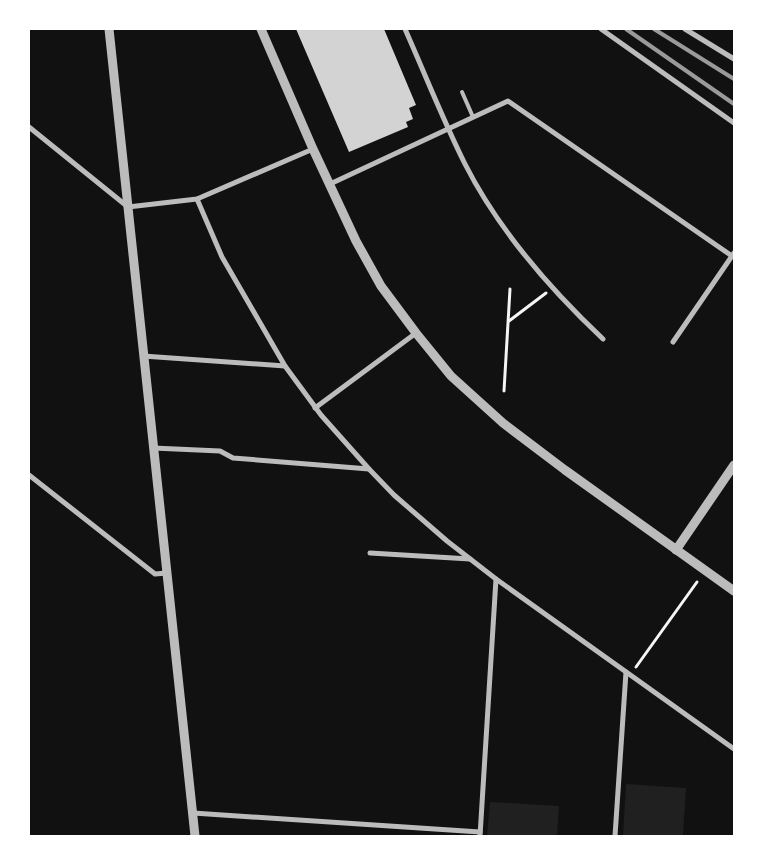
<svg xmlns="http://www.w3.org/2000/svg" width="763" height="865" font-family="'Public Sans',sans-serif">
	<rect width="100%" height="100%" fill="#111"/>
	<g fill="#202020">
		<path d="M626,784L686,788L683,835L699,836H623Z"/>
		<path d="M490,802L559,806L557,836H487Z"/>
	</g>
	<path fill="#d3d3d3" d="M296,29H384L416,105L409,108L413,119L406,122L408,127L349,152Z"/>
	<g fill="none" stroke-linecap="round" stroke-linejoin="round">
		<g stroke="#f5f5f5" stroke-width="3">
			<path d="M509,321L546,293"/>
			<path d="M504,391L510,289"/>
			<path d="M636,667L697,582"/>
		</g>
		<path stroke="#bcbcbc" stroke-width="4" d="M462,92L473,117"/>
		<g stroke="#bcbcbc" stroke-width="5">
			<path d="M405,29C425,74 443,120 465,164C499,231 549,288 603,339"/>
			<path d="M601,29L734,123"/>
			<path d="M685,29L734,59"/>
			<path d="M29,127L128,207L197,199L313,149"/>
			<path d="M330,184L508,101L732,256"/>
			<path d="M197,199L222,257L285,366L321,415L369,469L394,495L447,541L496,579L734,749"/>
			<path d="M673,342L734,253"/>
			<path d="M143,356L285,366"/>
			<path d="M315,408L416,333"/>
			<path d="M153,448L220,451L233,458L369,469"/>
			<path d="M29,475L155,574L167,573"/>
			<path d="M370,553L470,559"/>
			<path d="M193,813L480,832"/>
			<path d="M480,836L496,579"/>
			<path d="M615,836L626,672"/>
		</g>
		<g stroke="#bcbcbc" stroke-width="9">
			<path d="M109,29L195,836"/>
			<path d="M261,29L313,149L356,241L381,286L416,333L451,376L503,423L565,470L734,591"/>
			<path d="M676,550L734,465"/>
		</g>
		<g stroke="#9a9a9a" stroke-width="4">
			<path d="M626,29L734,104"/>
			<path d="M654,29L734,79"/>
		</g>
	</g>
	<rect width="763" height="865" fill="none" stroke="#ffffff" stroke-width="60"/>
</svg>
